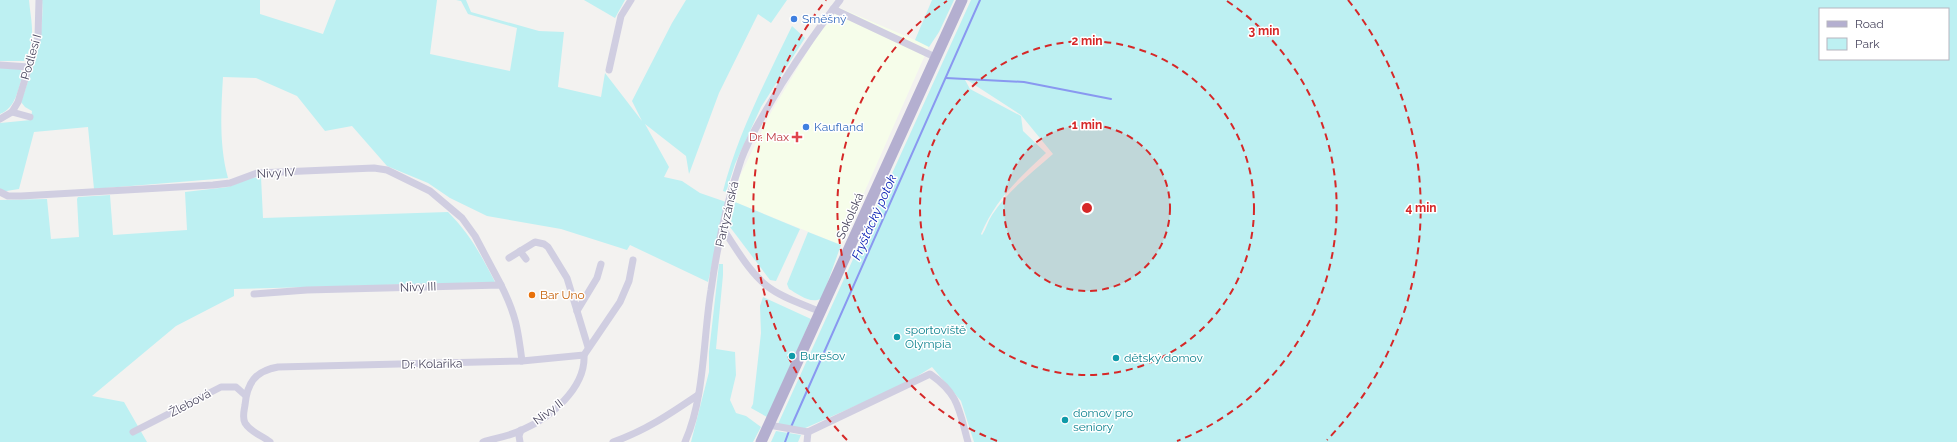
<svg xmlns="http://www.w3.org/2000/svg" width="1957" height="442" font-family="Raleway,sans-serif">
	<rect width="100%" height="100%" fill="#f3f2f0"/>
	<path fill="#f6fdea" d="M840,8L929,46L841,245L735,202L739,178L770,114L815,39Z"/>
	<g fill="#bdf0f2" fill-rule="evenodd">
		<path d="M0,0H29C31,22 37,42 24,61H0Z"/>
		<path d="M42,0H260V14L323,34L336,0H437L430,54L510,71L517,28L468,14L461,1L456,0H466L471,12L539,31L564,32L558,87L601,97L605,73L642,121L632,101L672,23L686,0H787L771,23L758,14L719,93L689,174L686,156L645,124L669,167L664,177L682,181L700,193L726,202L708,282L630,245L627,250L561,229L487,216L450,198L428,183L387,166L352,126L325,131L297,96L256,78L223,77C221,110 219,146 228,178L94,189L88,127L34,132L19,189L0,192V123L31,120L32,111L25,107L21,102C32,69 45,36 42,0Z"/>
		<path d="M584,0H625L615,18Z"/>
		<path d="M932,0H954L939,32L929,47L915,40Z"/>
		<path d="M971,0H1957V442H974L961,401L932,367L903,385L803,429L778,424ZM1820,9H1948V59H1820ZM964,78L1021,115L1053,154C1031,174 1008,190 992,215C988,221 986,229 982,235L981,234C995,200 1019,178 1046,153L1023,131L1021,116L970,89Z"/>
		<path d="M792,26L805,38L761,107L735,164L726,192L723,191C738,133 766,80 792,26Z"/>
		<path d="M0,68L20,69L23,74C18,89 16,108 0,114Z"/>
		<path d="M261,177L263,218L448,212C470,234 481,255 495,282L234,289V296L176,326L92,396L124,402L147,442H0V200L47,199L51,239L79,237L77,199L78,197L110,195L113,235L187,230L185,192L228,187L251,178Z"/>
		<path d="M735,202L800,229L776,281L770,280L730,227Z"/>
		<path d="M808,232L841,245L822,298C811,305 798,294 789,289L787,284Z"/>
		<path d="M719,264H723V275L716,349L735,352L736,375L730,400L736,413L746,416L761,427L753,442H691L709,372V352Z"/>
		<path d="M763,297L811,319L767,417L751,408L753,404L761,333L760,306Z"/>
		<path d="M776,431L801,435L798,442H771Z"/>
	</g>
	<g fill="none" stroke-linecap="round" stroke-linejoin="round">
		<g stroke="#8998f0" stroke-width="2">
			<path d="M946,78L1024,82L1111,99"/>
			<path d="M791,427L980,0"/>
			<path d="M785,442L789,431"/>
		</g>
		<g stroke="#d0cee1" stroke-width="7">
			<path d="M833,9L935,57"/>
			<path d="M0,65L29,67"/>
			<path d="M609,70L621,16L631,0"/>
			<path d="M12,112L30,117"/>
			<path d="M0,119L12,112L18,102L38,37L39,0"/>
			<path d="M0,192L8,196H21L213,185L230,183L257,173L374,168L387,170L430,191L462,218L475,236L501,285"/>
			<path d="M723,229C736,248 749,272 767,286C782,298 803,304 821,312"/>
			<path d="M520,251L526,259"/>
			<path d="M509,258L535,242L544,244L548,247L567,278L588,347"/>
			<path d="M254,294L307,290L501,285C516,315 518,329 522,361"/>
			<path d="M577,311L597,278L601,264"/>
			<path d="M769,425L808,432L930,374C959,394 959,410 968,442"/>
			<path d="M133,432L221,387H236L245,395"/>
			<path d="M270,442C262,435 251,433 245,423C242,417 244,412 245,405C247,383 255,371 278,367L522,361L584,355L620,302L629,281L633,260"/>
			<path d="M483,442C496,438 510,436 522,430C550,418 586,388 584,355"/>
			<path d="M520,442L519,436L521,430"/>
			<path d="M613,442C645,431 670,414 698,395"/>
			<path d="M685,442C705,397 703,338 711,290C717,247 727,201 741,160C751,133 767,109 781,85C800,55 819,27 840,0"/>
			<path d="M807,442L808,432"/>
		</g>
		<path stroke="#b4afd0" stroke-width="11" d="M761,442L962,0"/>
	</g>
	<circle cx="1087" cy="208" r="83" fill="#d62828" fill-opacity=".12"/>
	<g fill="none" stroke="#d62828" stroke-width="2" stroke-dasharray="7 5">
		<circle cx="1087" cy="208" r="83"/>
		<circle cx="1087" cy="208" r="167"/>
		<path d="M997 441A250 250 0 0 1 947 1M1227 1A250 250 0 0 1 1177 441"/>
		<path d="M847 440A334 334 0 0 1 826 0M1348 0A334 334 0 0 1 1327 440"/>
	</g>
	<g fill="#3f7fe0" stroke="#fff" stroke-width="1.5">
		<circle cx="794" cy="19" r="4"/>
		<circle cx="806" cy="127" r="4"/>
	</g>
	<path fill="#e0444e" stroke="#fff" stroke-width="1.5" d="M795 131h4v4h4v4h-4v4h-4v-4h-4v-4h4z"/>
	<circle fill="#e8710a" stroke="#fff" stroke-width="1.5" cx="532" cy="295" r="4"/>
	<g fill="#0f9aa8" stroke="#fff" stroke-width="1.5">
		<circle cx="897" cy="337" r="4"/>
		<circle cx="792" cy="356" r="4"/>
		<circle cx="1116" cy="358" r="4"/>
		<circle cx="1065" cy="420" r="4"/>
	</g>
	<g text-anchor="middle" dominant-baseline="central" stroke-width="3" stroke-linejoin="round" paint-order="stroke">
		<g font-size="12" fill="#366cbe" stroke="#fff" text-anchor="start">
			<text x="802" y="19">Směšný</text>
			<text x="814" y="127">Kaufland</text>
		</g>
		<g font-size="12" fill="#4a475f" stroke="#fff">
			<text transform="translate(31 57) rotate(-74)">Podlesí I</text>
			<text transform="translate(276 173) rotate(-3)">Nivy IV</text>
			<text transform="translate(727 214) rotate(-77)">Partyzánská</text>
			<text transform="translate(850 216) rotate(-66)">Sokolská</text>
			<text transform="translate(418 287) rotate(-2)">Nivy III</text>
			<text transform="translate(432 364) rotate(-1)">Dr. Kolaříka</text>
			<text transform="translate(190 403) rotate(-28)">Žlebová</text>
			<text transform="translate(548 412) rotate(-37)">Nivy II</text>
		</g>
		<g font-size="12" fill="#be3a42" stroke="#fff" text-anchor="end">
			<text x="789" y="137">Dr. Max</text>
		</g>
		<g font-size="12" fill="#c56008" stroke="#fff" text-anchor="start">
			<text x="540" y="295">Bar Uno</text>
		</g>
		<g font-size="12" fill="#0d838f" stroke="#fff" text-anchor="start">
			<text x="905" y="330">sportoviště<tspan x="905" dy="14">Olympia</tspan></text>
			<text x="800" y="356">Burešov</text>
			<text x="1124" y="358">dětský domov</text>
			<text x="1073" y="413">domov pro<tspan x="1073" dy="14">seniory</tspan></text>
		</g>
		<g font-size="13" font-style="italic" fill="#061fb4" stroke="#fff">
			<text transform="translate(874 217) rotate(-66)">Fryštácký potok</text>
		</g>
	</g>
	<circle cx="1087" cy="208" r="6" fill="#d62828" stroke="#fff" stroke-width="2"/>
	<g font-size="12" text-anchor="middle" font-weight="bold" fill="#d62828" stroke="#fff" stroke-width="3" stroke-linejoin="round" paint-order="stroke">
		<text x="1264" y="35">3 min</text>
		<text x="1087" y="45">2 min</text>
		<text x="1087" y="129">1 min</text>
		<text x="1421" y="212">4 min</text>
	</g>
	<rect x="1819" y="8" width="130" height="52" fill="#ffffff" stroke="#b7b5bf"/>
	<rect x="1827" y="21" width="20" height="6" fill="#b4afd0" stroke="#b7b5bf"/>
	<text x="1855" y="28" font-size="12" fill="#4a475f">Road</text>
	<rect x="1827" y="38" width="20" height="12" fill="#bdf0f2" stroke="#b7b5bf"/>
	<text x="1855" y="48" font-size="12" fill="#4a475f">Park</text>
</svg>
